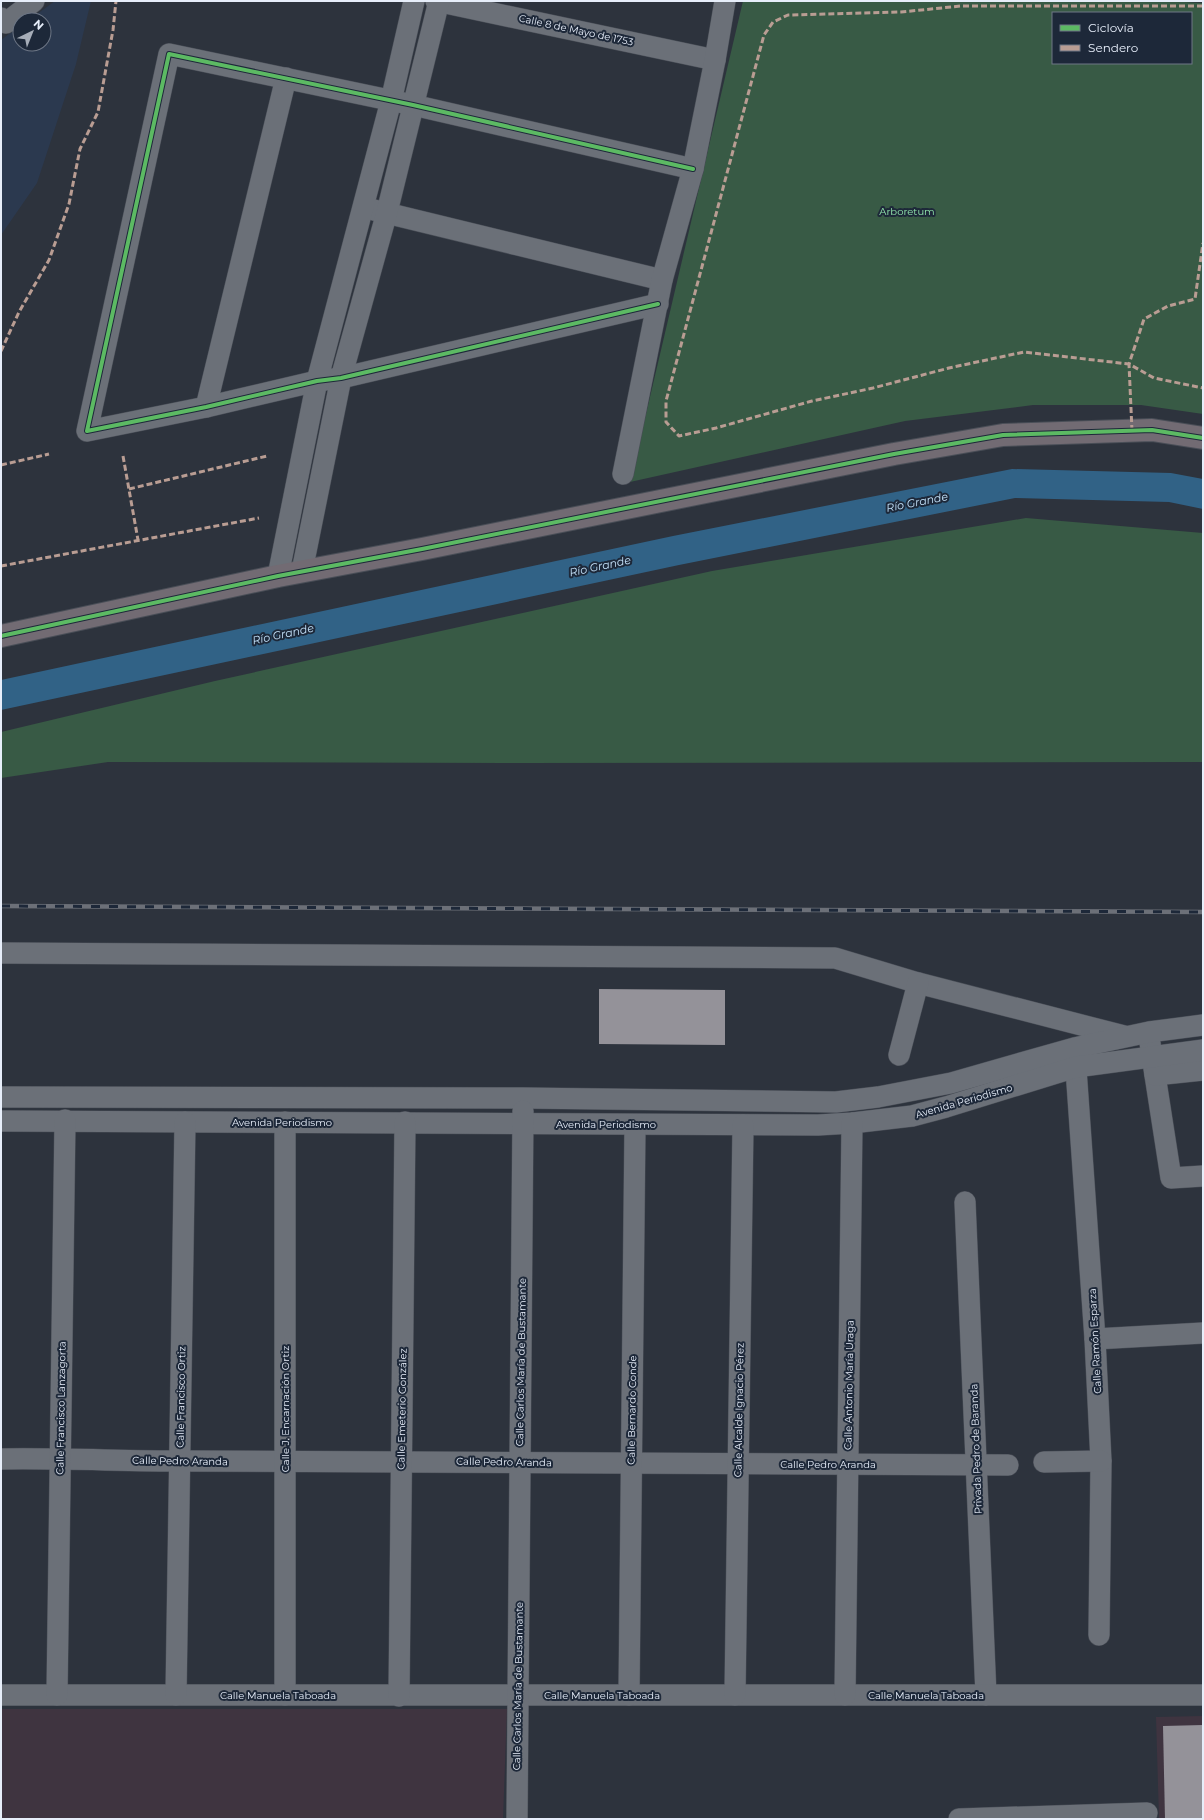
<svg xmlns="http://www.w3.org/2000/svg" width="1204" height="1820" font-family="Montserrat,sans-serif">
	<rect width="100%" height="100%" fill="#2d333d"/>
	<path fill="#2b394f" d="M55,1H91L76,64L37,183L1,235V40L20,26V44H44V20H29Z"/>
	<g fill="#3f3440">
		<path d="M1,1709H507L503,1819H1Z"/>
		<path d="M1203,1716V1819H1159L1156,1717Z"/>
	</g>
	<g fill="#385a45" fill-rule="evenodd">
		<path d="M743,1H1167L1203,3V414L1141,405H1033L905,421L630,482ZM1053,13H1191V63H1053Z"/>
		<path d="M1026,518L1203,533V762L507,763L108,762L1,778V732L215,681L712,571Z"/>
	</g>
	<path fill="#316286" d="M1012,469L1171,473L1203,479V509L1169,502L1015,498L679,565L1,710V680L673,536Z"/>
	<g fill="#949299">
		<path d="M599,989L725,990V1045L599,1044Z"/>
		<path d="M1203,1725V1819H1165L1163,1726Z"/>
	</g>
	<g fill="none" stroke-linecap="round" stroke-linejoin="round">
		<g stroke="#494e57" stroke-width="22">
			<g id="minor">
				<path d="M436,1L715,60"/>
				<path d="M1,18L6,23L34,1"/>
				<path d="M374,210L662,280"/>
				<path d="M658,304L341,378L317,381L206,407L87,431L169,54L413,105L693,169"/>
				<path d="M206,407L286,78"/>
				<path d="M623,474L662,280L693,169L715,60L725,1"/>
				<path d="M302,571L341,378L387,212L439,1"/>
				<path d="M278,576L317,381L391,101L414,1"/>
				<path d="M1,953L835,958L918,983L1124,1036"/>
				<path d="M1150,1043L1171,1178L1203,1176"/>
				<path d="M899,1055L918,983"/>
				<path d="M1075,1055L1095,1339L1101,1461L1099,1635"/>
				<path d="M1155,1075L1203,1070"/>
				<path d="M1,1097L523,1098L836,1102L878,1097L951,1083L1074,1048L1149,1032L1203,1025"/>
				<path d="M1,1121L818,1125L852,1123L912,1116L946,1107L1076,1067L1203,1050"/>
				<path d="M965,1202L986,1695"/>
				<path d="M1095,1339L1203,1333"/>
				<path d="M1,1459C62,1458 122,1461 183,1461C458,1461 733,1463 1008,1465"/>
				<path d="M1044,1462L1101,1461"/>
				<path d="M1,1695H1203"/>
				<path d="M57,1695L65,1120"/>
				<path d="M176,1695L185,1122"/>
				<path d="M285,1695V1122"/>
				<path d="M629,1695L635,1125"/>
				<path d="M735,1695L743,1125"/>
				<path d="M845,1695L852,1123"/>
				<path d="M399,1696L405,1122"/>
				<path d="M517,1819L523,1111"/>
				<path d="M959,1819L1147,1813"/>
			</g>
		</g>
		<g stroke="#494e57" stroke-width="24">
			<path id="major" d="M1,636L278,576L422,549L894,454L1003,435L1152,430L1203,438"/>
		</g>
		<use href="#minor" stroke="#6b7078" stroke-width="21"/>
		<use href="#major" stroke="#726b73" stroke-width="22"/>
		<g stroke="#6c7078" stroke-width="4.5">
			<path id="rail" d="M1,906L1203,912"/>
		</g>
		<use href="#rail" stroke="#1d2839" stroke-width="3" stroke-dasharray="9" stroke-linecap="butt"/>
		<g stroke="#b99d93" stroke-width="3" stroke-dasharray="6 3" stroke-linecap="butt">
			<path d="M1203,6H961L901,12L788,15L773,22L764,35L666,401V422L679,436L716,428L812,401L873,388L949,368L1024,352L1129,364L1154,378L1203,388"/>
			<path d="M1,351L19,312L49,260L69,204L80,149L98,112L113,30L116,1"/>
			<path d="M1132,431L1129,364L1144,319L1168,306L1195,299L1203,243"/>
			<path d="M123,456L138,540"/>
			<path d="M1,465L49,454"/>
			<path d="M129,489L267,456"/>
			<path d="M1,566L259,518"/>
		</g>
		<g stroke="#1d2839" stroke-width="6">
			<g id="cycleway">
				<path d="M658,304L341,378L317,381L206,407L87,431L169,54L413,105L693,169"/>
				<path d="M1,636L278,576L422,549L894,454L1003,435L1152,430L1203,438"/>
			</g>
		</g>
		<use href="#cycleway" stroke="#5cba63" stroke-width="4"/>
	</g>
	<g text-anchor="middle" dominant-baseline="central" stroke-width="4" stroke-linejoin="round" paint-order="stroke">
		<g font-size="10" fill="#e7eefa" stroke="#1d2839">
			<text transform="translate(576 30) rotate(12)">Calle 8 de Mayo de 1753</text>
			<text transform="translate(964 1101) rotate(-16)">Avenida Periodismo</text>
			<text x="282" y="1122">Avenida Periodismo</text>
			<text x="606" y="1124">Avenida Periodismo</text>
			<text transform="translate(1095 1341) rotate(-93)">Calle Ramón Esparza</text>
			<text transform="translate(521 1362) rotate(-89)">Calle Carlos María de Bustamante</text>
			<text transform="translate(849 1385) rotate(-89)">Calle Antonio María Uraga</text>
			<text transform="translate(181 1397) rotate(-89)">Calle Francisco Ortiz</text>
			<text transform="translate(61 1408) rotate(-89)">Calle Francisco Lanzagorta</text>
			<text transform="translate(285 1409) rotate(-90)">Calle J. Encarnación Ortiz</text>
			<text transform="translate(402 1409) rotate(-89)">Calle Emeterio González</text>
			<text transform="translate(632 1410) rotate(-89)">Calle Bernardo Conde</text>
			<text transform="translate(739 1410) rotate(-89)">Calle Alcalde Ignacio Pérez</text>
			<text transform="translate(976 1449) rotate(-92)">Privada Pedro de Baranda</text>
			<text transform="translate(180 1461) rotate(1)">Calle Pedro Aranda</text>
			<text transform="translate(504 1462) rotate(1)">Calle Pedro Aranda</text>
			<text x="828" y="1464">Calle Pedro Aranda</text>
			<text transform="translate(518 1686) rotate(-89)">Calle Carlos María de Bustamante</text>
			<text x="278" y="1695">Calle Manuela Taboada</text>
			<text x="602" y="1695">Calle Manuela Taboada</text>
			<text x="926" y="1695">Calle Manuela Taboada</text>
		</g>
		<g font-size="10" fill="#93e7ad" stroke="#1d2839">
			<text x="907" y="211">Arboretum</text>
		</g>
		<g font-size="11" font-style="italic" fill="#c4e2fa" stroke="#1d2839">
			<text transform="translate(917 502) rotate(-11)">Río Grande</text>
			<text transform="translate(600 566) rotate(-12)">Río Grande</text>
			<text transform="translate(283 634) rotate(-12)">Río Grande</text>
		</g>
	</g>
	<rect width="1204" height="1820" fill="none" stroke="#e7eefa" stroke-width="4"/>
	<rect x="1052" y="12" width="140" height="52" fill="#1d2839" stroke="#6e7786"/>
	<rect x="1060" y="25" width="20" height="6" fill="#5cba63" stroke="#6e7786"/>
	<text x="1088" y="32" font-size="12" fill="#e7eefa">Ciclovía</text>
	<rect x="1060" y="45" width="20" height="6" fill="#b99d93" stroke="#6e7786"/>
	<text x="1088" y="52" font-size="12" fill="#e7eefa">Sendero</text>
	<g transform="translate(32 32) rotate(43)"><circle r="19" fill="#1d2839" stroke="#6e7786"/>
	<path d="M0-3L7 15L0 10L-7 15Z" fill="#a6adb8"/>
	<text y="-6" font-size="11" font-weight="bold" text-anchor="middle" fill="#e7eefa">N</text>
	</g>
</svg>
